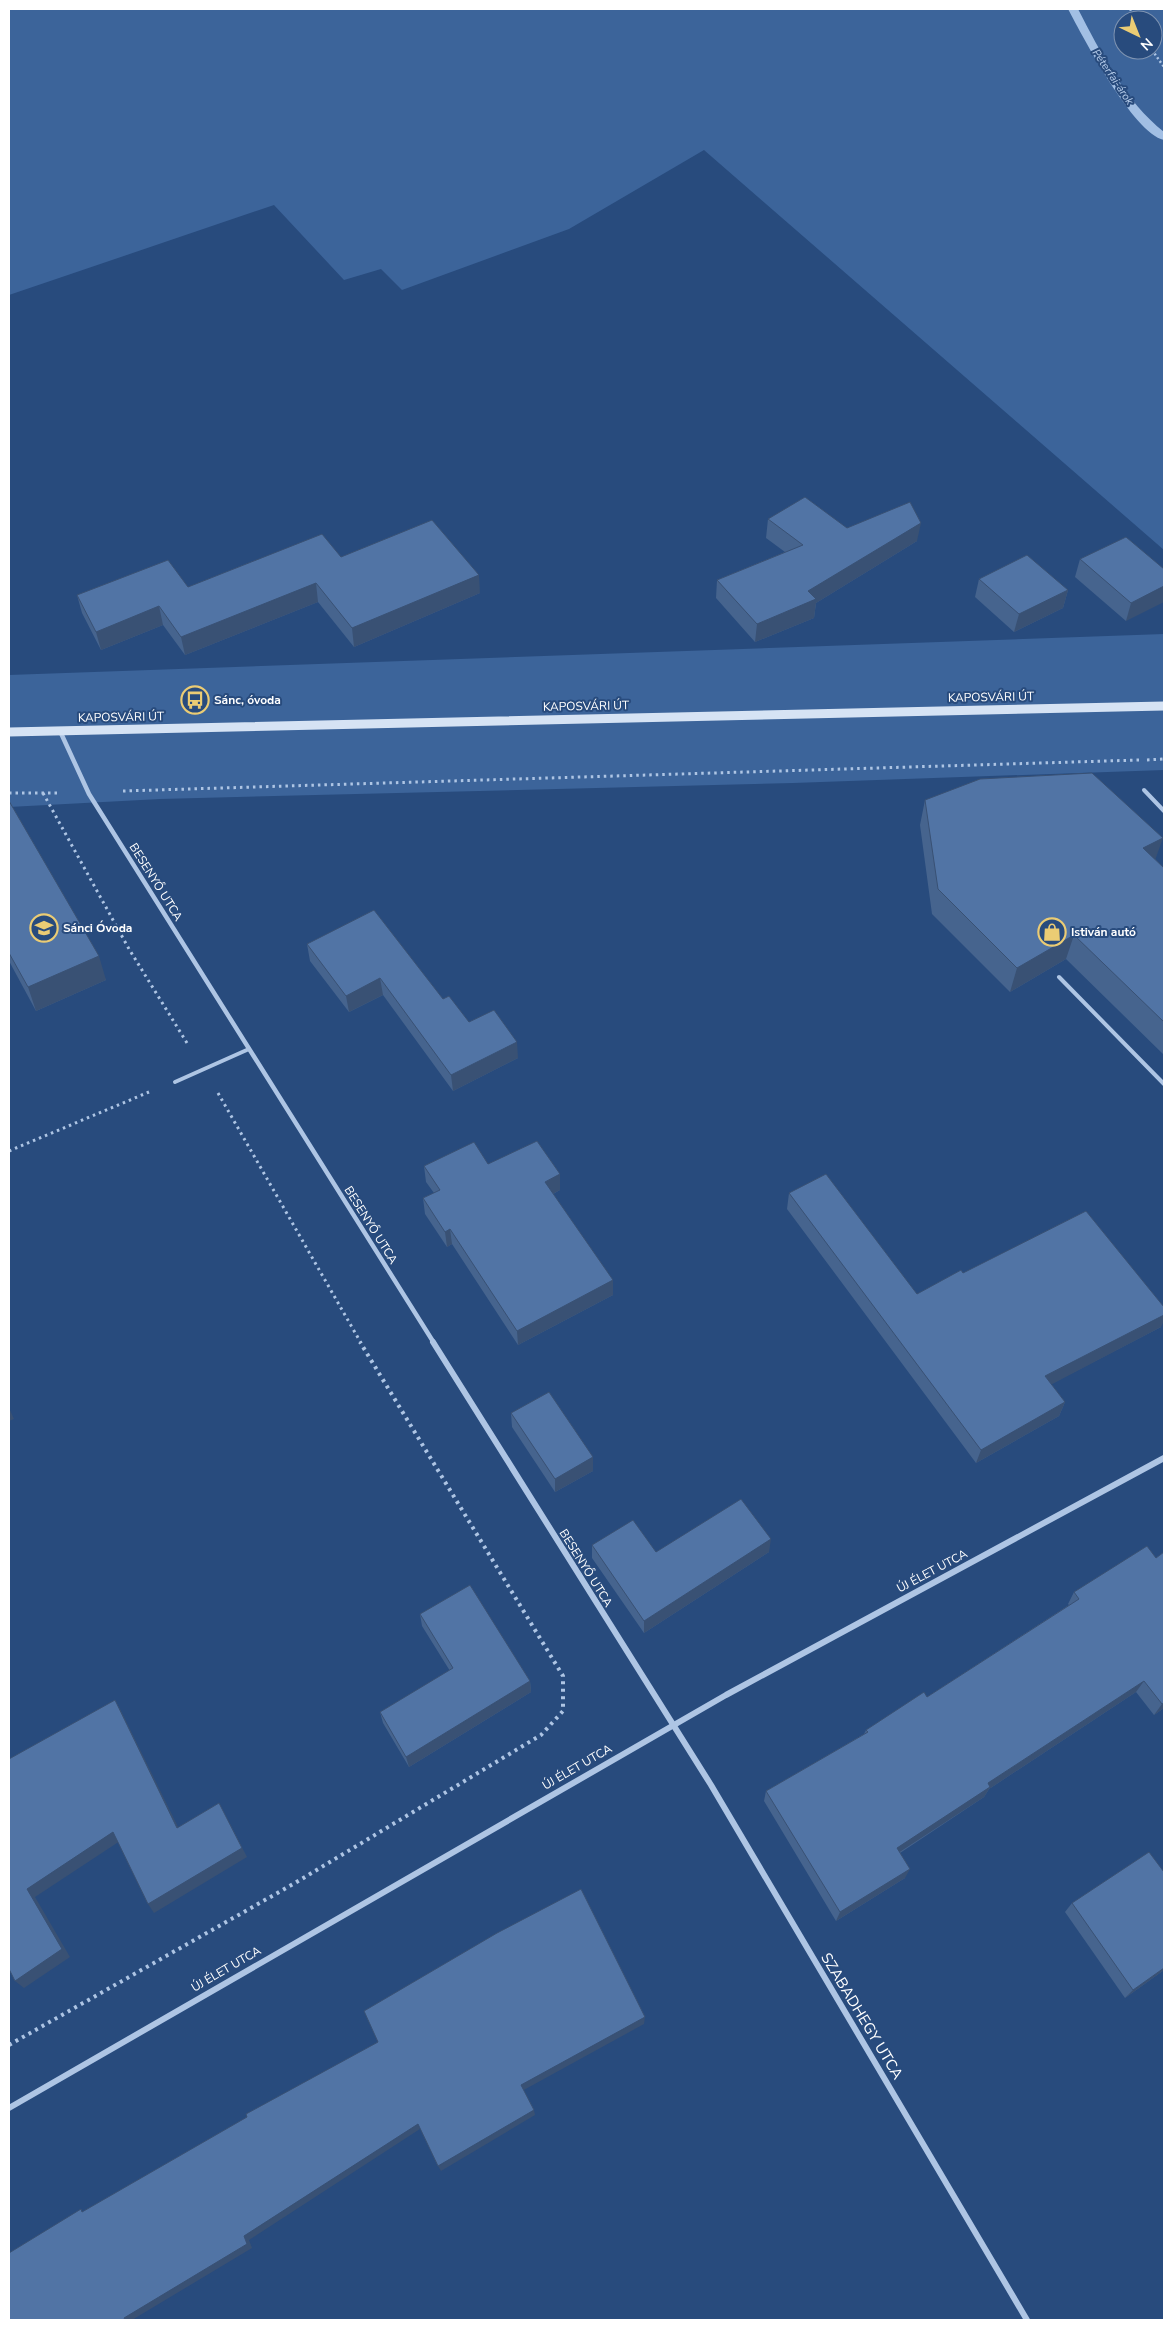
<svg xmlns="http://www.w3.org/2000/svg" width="1173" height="2329" font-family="'Nunito Sans',sans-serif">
	<rect width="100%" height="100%" fill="#284b7d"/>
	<g fill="#3c649a" fill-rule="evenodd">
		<path d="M9,9H1164V550L704,150L569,229L402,290L381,269L344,280L274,205L9,295ZM1123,20H1153V50H1123Z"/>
		<path d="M1164,634V770L793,783L160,799L9,807V675Z"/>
	</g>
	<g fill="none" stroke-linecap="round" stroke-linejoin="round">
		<path fill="#a2bfe4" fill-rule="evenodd" d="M1068,9H1078C1101,53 1125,101 1164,132V140C1133,133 1083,37 1068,9Z"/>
		<g stroke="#aec5e4" stroke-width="2.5" stroke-dasharray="2 2.5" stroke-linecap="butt">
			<path d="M1130,9L1136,20"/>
			<path d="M1152,50L1164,67"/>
		</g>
		<g stroke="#aec5e4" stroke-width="3" stroke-dasharray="2.5 4" stroke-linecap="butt">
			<path d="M1147,760L1164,759"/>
			<path d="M123,791L1139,760"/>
			<path d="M9,793H57"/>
			<path d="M43,793L129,949L187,1043"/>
			<path d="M218,1093L361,1343"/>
			<path d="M9,1151L149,1092"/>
		</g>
		<path stroke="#aec5e4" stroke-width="4" stroke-dasharray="3 4.5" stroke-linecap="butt" d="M9,2045L295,1883L541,1735L563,1711V1676L360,1342"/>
		<g stroke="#aec5e4" stroke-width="4">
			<path d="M1144,790L1164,811"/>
			<path d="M1059,977L1164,1084"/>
			<path d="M175,1082L249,1049"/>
		</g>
		<path stroke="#aec5e4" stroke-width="4.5" d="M60,731L89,794L434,1343"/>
		<g stroke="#aec5e4" stroke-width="6">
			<path d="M433,1342L711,1785L1027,2320"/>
			<path d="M9,2108L726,1695L1164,1458"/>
		</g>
		<path stroke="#d6e3f4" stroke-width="9" d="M9,732L1164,706"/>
	</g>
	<g fill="#46648e">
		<path d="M768,519L847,528L917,541L816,603L814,618L755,642L716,598L717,580L785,552L766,538Z"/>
		<path d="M341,557L480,593L354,647L318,602L185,655L163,625L101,650L82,613L77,595L188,587Z"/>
		<path d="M1080,559L1164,569L1126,621L1075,577Z"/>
		<path d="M979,579L1068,590L1063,608L1014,632L975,597Z"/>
		<path d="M925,800L1155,859L1164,868V1055L1066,959L1010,992L932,914L920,825Z"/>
		<path d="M9,801L106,980L36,1011L9,961Z"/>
		<path d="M307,944L443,999L469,1022L518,1058L453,1091L383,995L349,1012L310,961Z"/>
		<path d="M488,1164L560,1174V1190L553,1194L613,1295L518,1345L452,1244L447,1247L425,1214L423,1198L434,1193L426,1182L424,1166Z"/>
		<path d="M789,1193L917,1294L963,1273L1161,1327L1051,1384L1065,1402L1059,1416L976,1463L787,1209Z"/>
		<path d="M511,1413L593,1471L555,1492L512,1427Z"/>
		<path d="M592,1545L656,1552H769L644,1633L592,1558Z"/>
		<path d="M1164,1552V1708L1154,1715L1136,1692L989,1789L984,1797L900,1853L905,1878L836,1921L764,1801L766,1791L864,1734L866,1730L927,1697L1069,1605L1068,1604L1074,1592L1156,1558Z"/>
		<path d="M420,1614L530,1681L531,1692L409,1767L383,1723L380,1712L450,1671L422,1626Z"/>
		<path d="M1072,1903L1164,1970L1125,1998L1065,1912Z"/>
	</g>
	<g fill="#395174">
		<path d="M921,523L917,541L816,603L814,618L755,642L757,624L808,591Z"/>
		<path d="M479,575L480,593L354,647L352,628Z"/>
		<path d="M316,583L318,602L185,655L181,637Z"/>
		<path d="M1164,586V602L1126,621L1131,603Z"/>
		<path d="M1068,590L1063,608L1014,632L1019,614Z"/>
		<path d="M159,606L163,625L101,650L96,632Z"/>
		<path d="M1163,838L1154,863L1143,848Z"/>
		<path d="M1074,935L1066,959L1010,992L1017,968Z"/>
		<path d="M99,956L106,980L36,1011L28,987Z"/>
		<path d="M380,978L383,995L349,1012L346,996Z"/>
		<path d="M517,1042L518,1058L453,1091L451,1075Z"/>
		<path d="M560,1174V1190L545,1198V1182Z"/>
		<path d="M450,1229L452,1244L447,1247L445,1232Z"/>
		<path d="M613,1280V1295L518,1345L517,1331Z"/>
		<path d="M1164,1315V1321L1161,1327L1039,1391L1045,1376Z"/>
		<path d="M1065,1402L1059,1416L976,1463L981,1450Z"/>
		<path d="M9,1408L14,1419L9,1421Z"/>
		<path d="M593,1457V1471L555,1492V1479Z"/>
		<path d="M771,1539L769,1552L644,1633V1621Z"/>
		<path d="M530,1681L531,1692L409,1767L406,1757Z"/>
		<path d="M1144,1681L1136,1692L989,1789L984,1797L892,1857L897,1848L988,1783Z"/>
		<path d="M115,1700L121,1711L183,1837L177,1828Z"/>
		<path d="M1164,1703V1708L1154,1715L1162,1704Z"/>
		<path d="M219,1803L247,1857L154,1913L148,1904Z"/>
		<path d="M113,1832L120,1841L35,1897L70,1957L24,1988L15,1981L27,1889Z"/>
		<path d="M910,1869L905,1878L836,1921L840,1912Z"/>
		<path d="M1164,1968V1970L1125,1998L1133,1990Z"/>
		<path d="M645,2017L644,2024L522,2091L521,2085Z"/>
		<path d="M534,2110L535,2115L441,2171L438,2166Z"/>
		<path d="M418,2124L420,2129L249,2240L252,2248L132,2320H125L124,2318L244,2236Z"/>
	</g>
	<g fill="#5174a5" stroke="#395174">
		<path d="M805,497L847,528L910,502L921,523L808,591L816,599L757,624L717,580L803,545L768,519Z"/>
		<path d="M432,520L479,575L352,628L316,583L181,637L159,606L96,632L77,595L168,560L188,587L322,534L341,557Z"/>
		<path d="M1126,537L1164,569V586L1131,603L1080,559Z"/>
		<path d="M1027,555L1068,590L1019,614L979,579Z"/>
		<path d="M1092,773L1163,838L1143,848L1164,868V1022L1074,935L1017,968L938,889L925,800L980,779Z"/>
		<path d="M9,801L99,956L28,987L9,953Z"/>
		<path d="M374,910L443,999L449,996L469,1022L494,1010L517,1042L451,1075L380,978L346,996L307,944Z"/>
		<path d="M537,1141L560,1174L545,1182L613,1280L517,1331L450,1229L445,1232L423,1198L440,1190L424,1166L474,1142L488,1164Z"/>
		<path d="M826,1174L917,1294L961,1270L963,1273L1086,1211L1164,1307V1315L1045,1376L1065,1402L981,1450L789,1193Z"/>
		<path d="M549,1392L593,1457L555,1479L511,1413Z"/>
		<path d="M741,1499L771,1539L644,1621L592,1545L633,1520L656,1552Z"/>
		<path d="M1147,1546L1156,1558L1164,1552V1703L1162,1704L1144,1681L988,1783L990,1787L897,1848L910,1869L840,1912L766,1791L868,1732L866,1730L924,1692L927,1697L1079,1599L1074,1592Z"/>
		<path d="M470,1585L530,1681L406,1757L380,1712L453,1668L420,1614Z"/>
		<path d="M115,1700L177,1828L219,1803L242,1848L148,1904L113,1832L27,1889L62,1949L15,1981L9,1969V1759Z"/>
		<path d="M1149,1852L1164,1872V1968L1133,1990L1072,1903Z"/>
		<path d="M581,1889L645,2017L521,2085L534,2110L438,2166L418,2124L244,2236L247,2244L124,2318L125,2320H9V2253L81,2209L82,2212L247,2117L246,2114L378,2042L364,2011L497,1933Z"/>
	</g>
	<defs>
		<g id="bus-ring" transform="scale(1.4375)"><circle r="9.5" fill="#284b7d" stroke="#ebcc74" stroke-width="1.5"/><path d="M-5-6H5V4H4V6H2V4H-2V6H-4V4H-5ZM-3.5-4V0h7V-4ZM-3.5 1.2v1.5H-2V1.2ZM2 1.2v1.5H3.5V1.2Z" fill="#ebcc74"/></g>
		<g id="school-ring" transform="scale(1.4375)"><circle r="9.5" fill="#284b7d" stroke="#ebcc74" stroke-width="1.5"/><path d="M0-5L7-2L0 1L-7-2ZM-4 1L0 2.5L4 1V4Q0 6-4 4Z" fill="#ebcc74"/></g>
		<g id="shop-ring" transform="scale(1.4375)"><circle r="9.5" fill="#284b7d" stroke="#ebcc74" stroke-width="1.5"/><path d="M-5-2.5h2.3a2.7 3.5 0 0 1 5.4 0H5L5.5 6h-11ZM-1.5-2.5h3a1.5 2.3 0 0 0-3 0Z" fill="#ebcc74"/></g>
	</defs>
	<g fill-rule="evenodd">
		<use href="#bus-ring" x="195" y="700"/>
		<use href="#school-ring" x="44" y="928"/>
		<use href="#shop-ring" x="1052" y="932"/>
	</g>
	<g text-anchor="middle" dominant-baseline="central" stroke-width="4" stroke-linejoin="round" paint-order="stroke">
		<g font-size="11" font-style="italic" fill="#b9cfec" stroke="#284b7d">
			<text transform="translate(1113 77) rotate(56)">Péterfai-árok</text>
		</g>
		<g font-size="12" fill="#fff" stroke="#284b7d">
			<text transform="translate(991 697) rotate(-1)">KAPOSVÁRI ÚT</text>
			<text transform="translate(586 706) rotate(-1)">KAPOSVÁRI ÚT</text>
			<text transform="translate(121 717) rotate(-1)">KAPOSVÁRI ÚT</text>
			<text transform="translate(156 882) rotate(58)">BESENYŐ UTCA</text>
			<text transform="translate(371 1225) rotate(58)">BESENYŐ UTCA</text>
			<text transform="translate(586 1568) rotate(58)">BESENYŐ UTCA</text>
			<text transform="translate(932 1571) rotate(-28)">ÚJ ÉLET UTCA</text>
			<text transform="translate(577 1767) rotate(-30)">ÚJ ÉLET UTCA</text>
			<text transform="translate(226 1969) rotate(-30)">ÚJ ÉLET UTCA</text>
		</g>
		<g font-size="12" font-weight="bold" fill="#fff" stroke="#284b7d" text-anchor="start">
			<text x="214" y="700">Sánc, óvoda</text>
			<text x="63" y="928">Sánci Óvoda</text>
			<text x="1071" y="932">Istiván autó</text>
		</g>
		<g font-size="15" fill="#fff" stroke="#284b7d">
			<text transform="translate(862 2016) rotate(59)">SZABADHEGY UTCA</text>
		</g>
	</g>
	<rect width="1173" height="2329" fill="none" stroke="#ffffff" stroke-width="20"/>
	<g transform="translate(1138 35) rotate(137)"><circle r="24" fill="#284b7d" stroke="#7e93b1"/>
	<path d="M0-4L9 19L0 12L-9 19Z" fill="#ebcc74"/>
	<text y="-8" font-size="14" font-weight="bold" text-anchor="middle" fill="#ffffff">N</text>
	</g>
</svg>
